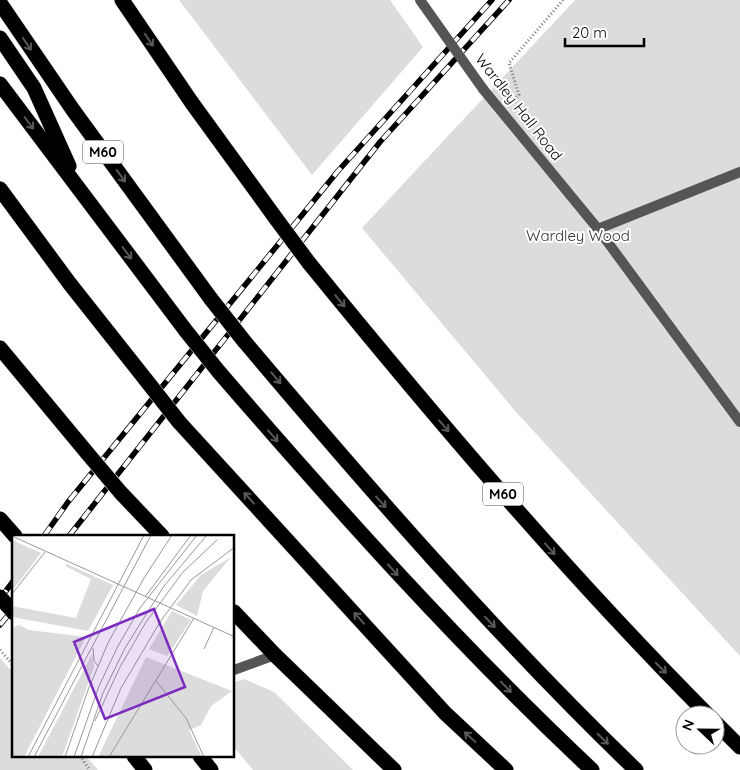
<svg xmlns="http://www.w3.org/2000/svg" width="740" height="770" font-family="Quicksand,sans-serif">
	<rect width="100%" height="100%" fill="#fff"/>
	<g fill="#dcdcdc">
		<path d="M179,0H390L423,47L312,175Z"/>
		<path d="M575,0H740V656L516,412L362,228Z"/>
		<path d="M0,658L14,674V756H86L98,770H0Z"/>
		<path d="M244,679L274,692L353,770H253L234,747V682Z"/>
	</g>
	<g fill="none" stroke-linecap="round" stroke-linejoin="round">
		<g stroke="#dbdbdb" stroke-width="16">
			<g id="motorway">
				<path d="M122,0L192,103L277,220"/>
				<path d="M0,3L73,110L211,299"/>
				<path d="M0,38L34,88L69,166"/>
				<path d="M0,84L186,331"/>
				<path d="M0,189L70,284L146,380"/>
				<path d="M309,263C436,419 566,572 708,715"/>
				<path d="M244,341C369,489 496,635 636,770"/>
				<path d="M0,348L88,454"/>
				<path d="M219,372C338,510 459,645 592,770"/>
				<path d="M179,422L445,713L506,770"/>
				<path d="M121,493L162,536"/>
				<path d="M0,519L15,536"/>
				<path d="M234,612L275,655L394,770"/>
				<path d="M715,722L740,747"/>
				<path d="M134,756L145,770"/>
				<path d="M200,756L211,770"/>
			</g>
		</g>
		<g stroke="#777" stroke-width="3" stroke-dasharray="1 2.5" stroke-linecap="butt">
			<path d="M514,100L519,95L509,63L563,0"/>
			<path d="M0,650L14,666"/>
			<path d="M80,756L90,770"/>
		</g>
		<g stroke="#555" stroke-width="10">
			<path d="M483,89L598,229L740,422"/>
			<path d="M598,229L740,172"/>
			<path d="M234,670L275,655"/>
		</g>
		<use href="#motorway" stroke="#000" stroke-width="15"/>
		<g stroke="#000" stroke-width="5.5">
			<g id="rail">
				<path d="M44,536L68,502L338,171L492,0"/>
				<path d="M69,536L380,142L509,0"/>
				<path d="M0,599L14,580"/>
				<path d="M0,625L14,608"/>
			</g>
		</g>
		<use href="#rail" stroke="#fff" stroke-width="4" stroke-dasharray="11" stroke-linecap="butt"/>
		<g stroke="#dbdbdb" stroke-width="16" stroke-linecap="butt">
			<g id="motorway-bridge">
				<path d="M277,220L309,263"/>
				<path d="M211,299L244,341"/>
				<path d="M186,331L219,372"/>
				<path d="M146,380L179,422"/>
				<path d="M88,454L121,493"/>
				<path d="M0,597L14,613"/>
			</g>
		</g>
		<path stroke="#555" stroke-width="10" d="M420,0L483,89"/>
		<use href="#motorway-bridge" stroke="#000" stroke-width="15"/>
	</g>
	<defs><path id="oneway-shaft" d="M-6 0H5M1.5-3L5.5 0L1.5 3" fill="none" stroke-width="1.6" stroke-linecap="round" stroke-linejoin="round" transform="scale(1.25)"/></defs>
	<g stroke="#595959">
		<use href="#oneway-shaft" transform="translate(149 40) rotate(56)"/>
		<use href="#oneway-shaft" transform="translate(27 44) rotate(56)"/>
		<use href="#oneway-shaft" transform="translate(29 123) rotate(53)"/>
		<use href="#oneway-shaft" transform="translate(121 176) rotate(54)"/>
		<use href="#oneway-shaft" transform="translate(127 253) rotate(53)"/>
		<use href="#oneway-shaft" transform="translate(340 301) rotate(51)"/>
		<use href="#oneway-shaft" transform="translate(276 378) rotate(50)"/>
		<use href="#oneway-shaft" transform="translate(444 426) rotate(49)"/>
		<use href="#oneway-shaft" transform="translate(273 436) rotate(49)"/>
		<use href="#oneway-shaft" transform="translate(249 498) rotate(-132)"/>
		<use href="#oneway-shaft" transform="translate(381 502) rotate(48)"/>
		<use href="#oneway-shaft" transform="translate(550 549) rotate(48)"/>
		<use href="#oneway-shaft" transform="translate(393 570) rotate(48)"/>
		<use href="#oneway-shaft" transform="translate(359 618) rotate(-132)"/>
		<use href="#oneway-shaft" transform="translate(490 622) rotate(46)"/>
		<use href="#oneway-shaft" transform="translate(661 668) rotate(45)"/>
		<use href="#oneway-shaft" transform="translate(506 687) rotate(46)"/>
		<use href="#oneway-shaft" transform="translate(470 737) rotate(-137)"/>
		<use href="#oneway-shaft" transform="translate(603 739) rotate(44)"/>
	</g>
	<g text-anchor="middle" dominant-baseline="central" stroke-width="4" stroke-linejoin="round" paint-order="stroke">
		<g fill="#fff" stroke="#4c4c4c" stroke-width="1">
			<rect x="83" y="140.5" width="40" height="23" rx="4"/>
			<rect x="483" y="482.5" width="40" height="23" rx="4"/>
		</g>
		<g font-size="14" font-weight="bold" fill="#000">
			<text x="103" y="152">M60</text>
			<text x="503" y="494">M60</text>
		</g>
		<g font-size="15" fill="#000" stroke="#fff">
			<text transform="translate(519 107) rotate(52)">Wardley Hall Road</text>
		</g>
		<g font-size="15" fill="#333" stroke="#fff">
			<text x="578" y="235">Wardley Wood</text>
		</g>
	</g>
	<g transform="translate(12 535)">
		<rect width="222" height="222" fill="#fff"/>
		<path d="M0,5L29,18L0,56ZM219,22L191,56L185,81L164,70L189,40ZM55,29L101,50L76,96L0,82V71L64,83L79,44L53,31ZM160,76L179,85L155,121L137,114ZM7,90L17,95L74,102L12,222H0V93ZM80,119L82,132L50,222H26ZM134,122L220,156L199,171L189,190L177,195L190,222H86Z" fill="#dcdcdc"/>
		<path fill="none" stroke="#999" stroke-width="1" d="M0,1L223,102M0,59L33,17M133,62L179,0M81,113L82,126L86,131M192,114L202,92M144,146L174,183L192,222M83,186L108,132L134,87L171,37L205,5M16,222L132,0M22,222L139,0M53,222L76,155L96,108L132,43L160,0M62,222L87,151L106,111L128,73L185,0M69,222L91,158L113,113L152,51L195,0M80,222L109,153L148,87L179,45L223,12M97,222L182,83"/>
		<path fill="#7b2cbf" fill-opacity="0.15" stroke="#7b2cbf" stroke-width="2.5" d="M142,74L173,152L93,184L62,107Z"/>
		<rect width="222" height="222" fill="none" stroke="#000" stroke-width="2.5"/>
	</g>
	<g transform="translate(700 730) rotate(292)"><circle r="24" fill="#ffffff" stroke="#999999"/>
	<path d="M0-4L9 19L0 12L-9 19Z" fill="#000000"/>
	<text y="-8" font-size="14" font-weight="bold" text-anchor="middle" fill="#000000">N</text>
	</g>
	<path d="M565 38v8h79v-8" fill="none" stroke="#000000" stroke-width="2.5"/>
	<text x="572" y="38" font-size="15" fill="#000000" stroke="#ffffff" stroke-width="4" paint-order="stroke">20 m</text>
</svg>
